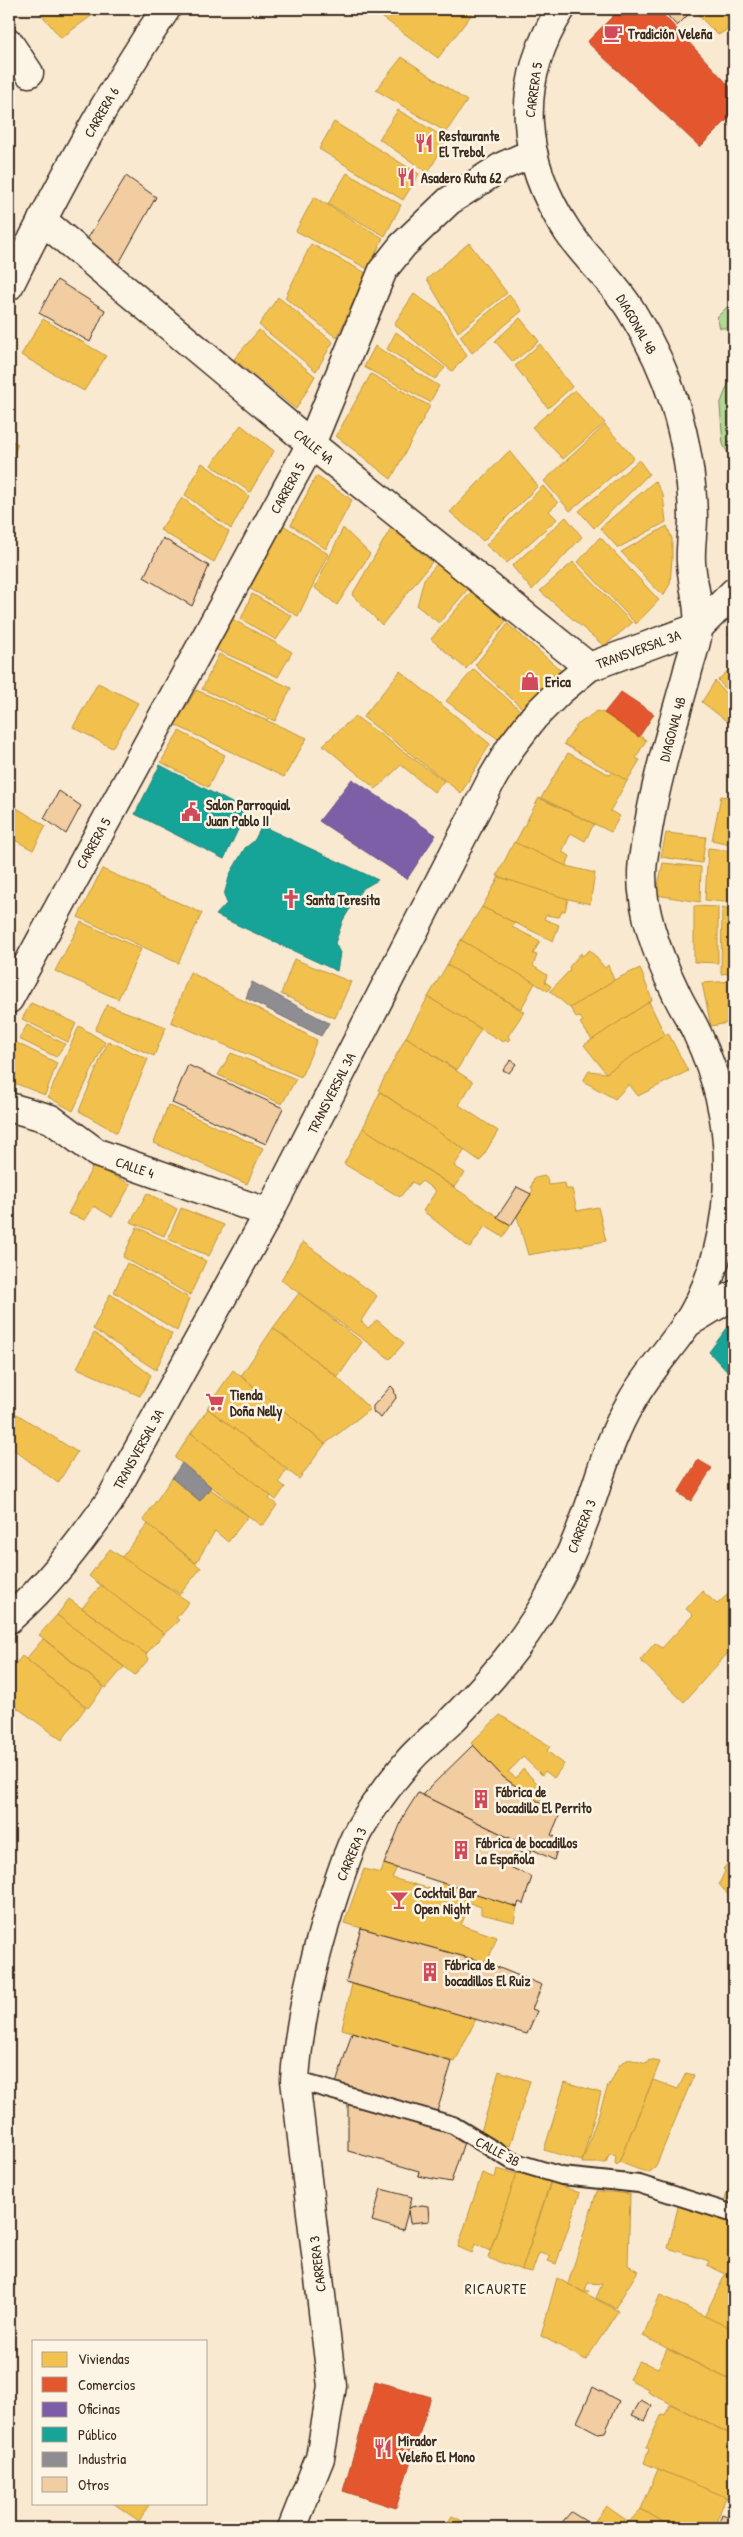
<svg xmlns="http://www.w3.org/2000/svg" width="743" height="2537" font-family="'Patrick Hand',sans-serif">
	<rect width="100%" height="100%" fill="#f9e9d1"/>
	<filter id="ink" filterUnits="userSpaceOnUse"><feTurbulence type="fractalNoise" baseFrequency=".02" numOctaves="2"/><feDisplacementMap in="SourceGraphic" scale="10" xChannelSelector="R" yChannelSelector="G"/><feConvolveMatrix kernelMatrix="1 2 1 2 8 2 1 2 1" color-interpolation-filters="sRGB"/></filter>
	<g filter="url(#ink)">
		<g fill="#b1d995" stroke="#76825a">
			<path d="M734,300V328H720L717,317Z"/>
			<path d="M734,380V465L723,444L720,405L729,382Z"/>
		</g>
		<g fill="#f2c14e" stroke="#bb9440">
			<path d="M37,9H101L61,38Z"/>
			<path d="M371,9H476L438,58Z"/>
			<path d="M692,9H723L732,27L718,35Z"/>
			<path d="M402,57L467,101L446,132L376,90Z"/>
			<path d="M9,63L19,77L9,84Z"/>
			<path d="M398,110L447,139L428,173L379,139Z"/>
			<path d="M334,122L419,174L403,200L319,149Z"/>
			<path d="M347,173L401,205L385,236L328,204Z"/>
			<path d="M314,197L383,238L368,269L296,231Z"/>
			<path d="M469,243L507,293L458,332L427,279Z"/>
			<path d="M311,244L366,273L337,338L285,298Z"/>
			<path d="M414,294L441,312L467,356L452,371L394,324Z"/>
			<path d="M509,295L522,311L472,353L460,336Z"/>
			<path d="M278,297L333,342L316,371L259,325Z"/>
			<path d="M520,318L539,341L513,362L495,341Z"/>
			<path d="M43,319L106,356L84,391L21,355Z"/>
			<path d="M259,330L315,376L296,409L234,359Z"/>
			<path d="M396,332L445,368L435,379L387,349Z"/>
			<path d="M540,344L572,387L548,408L515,366Z"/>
			<path d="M375,346L439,386L430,402L364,367Z"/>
			<path d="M371,374L430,406L391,479L336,436Z"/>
			<path d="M575,390L605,423L563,459L532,427Z"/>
			<path d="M241,425L274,451L250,492L211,465Z"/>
			<path d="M605,425L634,458L570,511L544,481Z"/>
			<path d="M9,439L18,444L9,465Z"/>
			<path d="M509,451L538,486L483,541L450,512Z"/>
			<path d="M639,460L649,474L594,528L579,511Z"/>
			<path d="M202,463L249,496L231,529L185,495Z"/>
			<path d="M316,476L352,500L326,549L291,525Z"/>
			<path d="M655,481L663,495L666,522L618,548L600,528Z"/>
			<path d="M543,486L558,503L549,511L557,519L507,563L486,545Z"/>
			<path d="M182,498L229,532L214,562L160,530Z"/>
			<path d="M566,517L582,537L532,590L512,566Z"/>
			<path d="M280,523L328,554L298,616L247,587Z"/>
			<path d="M667,526L672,539V558L670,584L663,596L621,552Z"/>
			<path d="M343,528L370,554L337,605L315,588Z"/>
			<path d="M391,528L432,562L382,625L352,595Z"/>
			<path d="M600,537L659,600L636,624L578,562Z"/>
			<path d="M573,562L632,623L604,646L540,591Z"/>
			<path d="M438,563L468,589L439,623L417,606L424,579Z"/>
			<path d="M472,591L506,621L466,669L431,639Z"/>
			<path d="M252,594L292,616L276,640L241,619Z"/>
			<path d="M232,619L292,652L278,677L215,649Z"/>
			<path d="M508,624L566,675L524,710L475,665Z"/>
			<path d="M734,628V642L728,634Z"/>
			<path d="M219,654L291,688L275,721L202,689Z"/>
			<path d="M734,665V699L718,680Z"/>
			<path d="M474,669L521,711L498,739L446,701Z"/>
			<path d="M400,671L490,744L461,793L363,717Z"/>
			<path d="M715,681L734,703V716L729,723L702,702Z"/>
			<path d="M98,683L138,703L112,748L73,727Z"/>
			<path d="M196,690L307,738L284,777L175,725Z"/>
			<path d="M597,711L604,713L646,740L636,758L640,760L627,781L564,744L577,725Z"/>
			<path d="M355,716L444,781L434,792L401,765L376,789L323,745Z"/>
			<path d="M179,731L225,755L208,787L161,762Z"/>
			<path d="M568,753L610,775L613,772L627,781L610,811L620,816L611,832L541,798Z"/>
			<path d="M721,796L734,798V845L712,840Z"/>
			<path d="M539,798L594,824L585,841L571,833L562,852L570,856L566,866L515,843Z"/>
			<path d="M12,805L46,826L33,850L9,837V811Z"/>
			<path d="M666,833L706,837L702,863L661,857Z"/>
			<path d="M514,842L566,866L595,873L590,904L543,893L497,876Z"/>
			<path d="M708,848L734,851V903L705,900Z"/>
			<path d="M663,863L701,867L700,902L656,895Z"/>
			<path d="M102,869L202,913L178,963L78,917Z"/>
			<path d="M499,877L568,899L565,911H562L559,917L546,915L544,919L559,925L553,941L482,907Z"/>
			<path d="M694,906L718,907V963L694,962Z"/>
			<path d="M482,907L515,923L512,927L540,941L533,954L537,955L533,966L547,975L545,982L551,986L548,991L461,940Z"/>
			<path d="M722,908L734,911V973L721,974Z"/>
			<path d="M81,922L141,949L118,999L55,971Z"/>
			<path d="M461,940L535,983L521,1009L447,965Z"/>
			<path d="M590,950L605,968L608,965L614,980L570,1008L550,991L570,970L569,967L581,953L582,956Z"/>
			<path d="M294,959L351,982L335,1018L281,994Z"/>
			<path d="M447,965L524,1012L508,1036L510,1039L508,1041L505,1039L503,1042L428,997Z"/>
			<path d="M640,968L652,1000L592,1040L580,1023L583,1021L580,1017L577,1018L570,1008L614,980Z"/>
			<path d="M190,972L317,1040L301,1077L171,1022Z"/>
			<path d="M734,981V1022L711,1026L702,983Z"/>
			<path d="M428,997L481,1029L457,1070L406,1037Z"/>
			<path d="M649,1002L665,1035L606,1073L584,1045Z"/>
			<path d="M31,1003L76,1023L68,1042L22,1019Z"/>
			<path d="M107,1005L166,1027L154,1056L95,1030Z"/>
			<path d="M27,1025L65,1044L56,1057L19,1039Z"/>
			<path d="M79,1026L105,1042L73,1111L48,1097Z"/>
			<path d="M668,1033L688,1071L638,1096L629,1084L615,1099L583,1081L589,1071L606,1073Z"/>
			<path d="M406,1037L473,1082L459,1105L498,1131L480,1161L378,1090Z"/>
			<path d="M13,1041L57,1063L45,1095L9,1081V1048Z"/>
			<path d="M108,1041L148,1059L117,1133L79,1111Z"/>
			<path d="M231,1053L296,1079L282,1104L218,1075Z"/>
			<path d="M380,1092L465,1150L454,1166L465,1173L454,1187L363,1128Z"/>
			<path d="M168,1105L263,1148L247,1184L154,1143Z"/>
			<path d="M363,1128L511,1225L503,1237L485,1226L470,1248L423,1211L436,1191L422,1181L418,1185L412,1182L400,1197L344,1164Z"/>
			<path d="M93,1166L131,1184L112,1217L94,1206L85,1220L68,1214Z"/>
			<path d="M546,1176L549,1185L565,1183L566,1189H572L577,1211L598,1207L606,1241L528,1255L517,1216L533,1190L531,1187L534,1178Z"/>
			<path d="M147,1193L177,1209L164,1236L131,1222Z"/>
			<path d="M181,1208L224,1225L209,1256L168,1239Z"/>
			<path d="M137,1227L206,1261L190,1295L123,1257Z"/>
			<path d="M303,1242L377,1296L361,1321L368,1328L377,1320L404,1343L390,1359L281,1280Z"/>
			<path d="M127,1263L189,1298L177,1331L114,1292Z"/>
			<path d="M299,1293L362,1342L338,1377L273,1328Z"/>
			<path d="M110,1294L172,1334L156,1370L93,1329Z"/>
			<path d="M273,1328L336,1376L370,1409L325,1444L241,1376Z"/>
			<path d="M94,1333L151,1375L140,1396L77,1368Z"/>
			<path d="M233,1370L325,1444L299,1479L207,1408Z"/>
			<path d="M208,1409L287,1469L279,1482L285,1487L276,1500L191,1433Z"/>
			<path d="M17,1414L77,1452L58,1483L9,1446V1427Z"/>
			<path d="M191,1433L271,1496L269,1499L277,1505L264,1524L260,1525L175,1458Z"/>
			<path d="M172,1478L200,1501L209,1488L248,1516L228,1542L215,1531L196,1563L143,1520Z"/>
			<path d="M148,1524L201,1568L180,1594L121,1558Z"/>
			<path d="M110,1549L189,1602L176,1618L179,1620L164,1634L89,1576Z"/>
			<path d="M101,1585L164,1634L146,1654L82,1608Z"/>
			<path d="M734,1589V1646L684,1702L640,1660L655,1643L662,1648L693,1615L686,1609L702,1591L717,1604Z"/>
			<path d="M69,1599L146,1654L149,1659L135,1675L57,1615Z"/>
			<path d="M57,1615L124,1667L106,1688L39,1635Z"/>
			<path d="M43,1639L104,1687L88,1708L26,1659Z"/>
			<path d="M22,1656L86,1707L62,1740L9,1702V1672Z"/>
			<path d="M500,1715L550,1746L547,1751L564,1764L554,1778L545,1771L542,1775L523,1757L508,1772L516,1778L523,1769L547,1793L538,1803L503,1777L471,1743Z"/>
			<path d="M734,1856V1902L719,1884L725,1871L723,1869Z"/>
			<path d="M384,1864L397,1867L392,1878L438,1891L443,1882L517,1907L514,1922L481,1914V1907L470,1903L461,1925L497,1937L487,1963L344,1923L364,1869L381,1873Z"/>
			<path d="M352,1984L476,2019L455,2062L342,2029Z"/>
			<path d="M629,2059L647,2064L649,2060L660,2062L619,2162L617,2165L615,2163L616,2155L609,2154L606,2163H582L609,2083L610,2084L620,2064Z"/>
			<path d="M499,2071L530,2081L510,2146L480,2135Z"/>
			<path d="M686,2073L694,2075L655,2168L648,2173L619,2162L653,2080L678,2089Z"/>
			<path d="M565,2082L601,2093L582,2161L544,2150Z"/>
			<path d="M497,2169L517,2174L490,2251L475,2244L472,2253L458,2247L482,2173L495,2178Z"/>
			<path d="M518,2170L551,2179L522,2270L488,2258Z"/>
			<path d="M734,2174V2203L725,2199Z"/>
			<path d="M551,2182L580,2193L556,2264L548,2261L551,2256L539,2253L532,2272L522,2270Z"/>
			<path d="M597,2191L630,2194L628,2265L638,2271L615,2308L596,2298L602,2284L588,2283L585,2290L589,2291L586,2293L568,2284Z"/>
			<path d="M679,2203L723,2214L721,2219L729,2222L731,2216L734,2217V2278L707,2265L709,2261L668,2248Z"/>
			<path d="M725,2275L734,2278V2330L704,2317Z"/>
			<path d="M557,2278L618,2311L586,2360L541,2336Z"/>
			<path d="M660,2295L734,2330V2382L643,2336Z"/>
			<path d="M667,2349L734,2382V2436L648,2392V2389L629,2379L639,2361L658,2368Z"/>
			<path d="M670,2404L734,2436V2501L644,2463L649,2449L646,2447L662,2414L665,2415Z"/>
			<path d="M658,2469L726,2497L714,2528H673L641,2509Z"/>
			<path d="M113,2503H150L139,2521Z"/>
			<path d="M606,2506L629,2522L641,2509L673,2528H597L592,2525Z"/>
			<path d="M452,2516L468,2524L465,2528H444Z"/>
		</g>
		<g fill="#e4572e" stroke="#b14a29">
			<path d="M620,9H658L734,91V113L700,147L587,42Z"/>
			<path d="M621,692L654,714L639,737L604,713Z"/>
			<path d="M698,1460L712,1468L691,1501L678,1493Z"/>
			<path d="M375,2381L431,2397L396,2508L343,2491Z"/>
		</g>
		<path fill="#7b5ea7" stroke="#684e7e" d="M352,779L436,835L407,879L319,821Z"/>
		<g fill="#17a398" stroke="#227f73">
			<path d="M160,765L247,811L224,859L135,814Z"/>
			<path d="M262,826L378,880L362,889L343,920L335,943L340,953L337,971L216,915L227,903L224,895L230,874L245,848L254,841Z"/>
			<path d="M734,1319V1379L709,1352Z"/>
		</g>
		<g fill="#8d8d92" stroke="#746f6f">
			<path d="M252,982L329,1023L321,1036L246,998Z"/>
			<path d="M182,1463L211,1487L200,1501L172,1478Z"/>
		</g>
		<g fill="#f2cda2" stroke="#3b2a1e">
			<path d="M662,9H687L690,13L677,26Z"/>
			<path d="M126,176L156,197L118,265L86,241Z"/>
			<path d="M57,280L105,310L90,342L39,313Z"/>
			<path d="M163,538L209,566L192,606L144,577Z"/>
			<path d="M59,791L81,806L66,834L44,818Z"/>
			<path d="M511,1060L516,1064L509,1073L503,1070Z"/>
			<path d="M188,1065L283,1108L266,1144L172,1103Z"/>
			<path d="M517,1187L531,1194L511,1225L497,1217Z"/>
			<path d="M391,1386L394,1389L396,1398L381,1418L373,1412V1406Z"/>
			<path d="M473,1745L503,1777L559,1816L551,1835L560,1839L554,1860L422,1795Z"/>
			<path d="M418,1793L532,1849L529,1855L517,1851L510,1867L532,1877L523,1904L519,1902L517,1907L384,1864L404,1815Z"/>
			<path d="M361,1928L487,1963L542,1985L532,2009L537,2011L527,2034L346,1982Z"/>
			<path d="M352,2032L452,2062L436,2115L335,2087Z"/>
			<path d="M348,2102L454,2132L465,2139L451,2182L418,2176L419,2171L348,2151Z"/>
			<path d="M381,2189L412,2197L403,2230L372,2221Z"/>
			<path d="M422,2205L428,2206L429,2221L410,2223L408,2210L411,2207Z"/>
			<path d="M593,2387L619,2401L605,2432L598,2433L577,2422Z"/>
			<path d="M641,2400L652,2406L645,2421L632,2415Z"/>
			<path d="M571,2512L592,2525L597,2528H557Z"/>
			<path d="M722,2514L732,2518L728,2528H717Z"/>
		</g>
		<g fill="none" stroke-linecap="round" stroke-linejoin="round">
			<g stroke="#3b2a1e" stroke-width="20">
				<path id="lane" d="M295,2080L453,2125L512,2161L562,2176L639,2184L734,2214"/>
			</g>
			<g stroke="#3b2a1e" stroke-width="31">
				<g id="street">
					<path d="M9,43L29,73"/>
					<path d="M42,220L311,444L589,667"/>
					<path d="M9,1107L51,1119L97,1153L269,1213"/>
					<path d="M9,1619C48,1585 79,1544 109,1502L269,1213L492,779L511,747L534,717L560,691L589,667L699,627L734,592"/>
				</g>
			</g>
			<g stroke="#3b2a1e" stroke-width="31">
				<g id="secondary">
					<path d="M9,999L311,444L383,270L403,245L449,201L503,166L533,153"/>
					<path d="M686,1324L734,1295"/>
				</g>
			</g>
			<g stroke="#3b2a1e" stroke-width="31">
				<g id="primary">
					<path d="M9,286C56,191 106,97 166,9"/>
					<path d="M292,2528L320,2458L332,2386L295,2080C299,2015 315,1953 335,1892C342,1871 349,1847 360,1828C373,1806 390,1783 407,1763C418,1749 434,1737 448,1724C480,1692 511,1658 535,1620C560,1582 578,1540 593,1496C604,1463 613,1432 631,1402C646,1375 666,1353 684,1328C715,1283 729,1219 728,1165C728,1120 716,1074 697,1033C691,1019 682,1007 676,993C658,956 642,915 642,874C642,859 646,843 648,829C657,776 673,725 687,674C690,660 697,644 698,630C701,608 692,584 691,562C690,547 693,532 693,517C692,479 686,441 675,405C665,372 650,341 632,312C614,282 588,261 568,232C520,160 514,83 561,9"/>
				</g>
			</g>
			<use href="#lane" stroke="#fcf5e5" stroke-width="16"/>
			<use href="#street" stroke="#fcf5e5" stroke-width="28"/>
			<use href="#secondary" stroke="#fcf5e5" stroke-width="28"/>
			<use href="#primary" stroke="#fcf5e5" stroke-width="28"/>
		</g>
	</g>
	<defs>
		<g id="cafe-bare" transform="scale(1.5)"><path d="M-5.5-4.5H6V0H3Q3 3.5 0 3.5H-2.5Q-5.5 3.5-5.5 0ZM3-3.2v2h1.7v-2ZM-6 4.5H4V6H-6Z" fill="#d1495b" stroke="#fcf5e5" stroke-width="2.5" paint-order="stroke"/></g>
		<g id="restaurant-bare" transform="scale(1.5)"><path d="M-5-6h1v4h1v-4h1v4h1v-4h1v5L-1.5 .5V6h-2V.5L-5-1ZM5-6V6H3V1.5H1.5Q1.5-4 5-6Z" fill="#d1495b" stroke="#fcf5e5" stroke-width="2.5" paint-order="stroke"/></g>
		<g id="shop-bare" transform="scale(1.5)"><path d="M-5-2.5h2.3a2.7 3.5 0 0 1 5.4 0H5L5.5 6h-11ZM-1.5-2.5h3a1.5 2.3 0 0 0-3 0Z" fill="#d1495b" stroke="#fcf5e5" stroke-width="2.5" paint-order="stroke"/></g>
		<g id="civic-bare" transform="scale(1.5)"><path d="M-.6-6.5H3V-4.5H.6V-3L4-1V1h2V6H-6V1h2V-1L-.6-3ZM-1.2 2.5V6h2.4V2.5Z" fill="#d1495b" stroke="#fcf5e5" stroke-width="2.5" paint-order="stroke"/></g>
		<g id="church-bare" transform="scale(1.5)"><path d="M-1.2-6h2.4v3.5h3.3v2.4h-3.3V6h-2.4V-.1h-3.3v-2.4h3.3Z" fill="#d1495b" stroke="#fcf5e5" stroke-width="2.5" paint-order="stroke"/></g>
		<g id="supermarket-bare" transform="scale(1.5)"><path d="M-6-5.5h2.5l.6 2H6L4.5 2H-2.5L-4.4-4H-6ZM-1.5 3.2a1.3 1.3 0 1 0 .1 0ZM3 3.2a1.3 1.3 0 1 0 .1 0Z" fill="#d1495b" stroke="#fcf5e5" stroke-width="2.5" paint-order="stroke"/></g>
		<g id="building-bare" transform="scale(1.5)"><path d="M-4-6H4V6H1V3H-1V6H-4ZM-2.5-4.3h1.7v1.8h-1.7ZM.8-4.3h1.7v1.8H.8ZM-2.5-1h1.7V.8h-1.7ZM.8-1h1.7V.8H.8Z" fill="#d1495b" stroke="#fcf5e5" stroke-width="2.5" paint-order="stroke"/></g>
		<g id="bar-bare" transform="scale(1.5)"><path d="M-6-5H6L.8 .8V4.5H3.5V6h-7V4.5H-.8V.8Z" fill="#d1495b" stroke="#fcf5e5" stroke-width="2.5" paint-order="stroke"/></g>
	</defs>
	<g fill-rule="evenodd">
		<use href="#cafe-bare" x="613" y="33"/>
		<use href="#restaurant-bare" x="424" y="143"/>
		<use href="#restaurant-bare" x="406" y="177"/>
		<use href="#shop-bare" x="530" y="681"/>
		<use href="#civic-bare" x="191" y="812"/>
		<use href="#church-bare" x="291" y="899"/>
		<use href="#supermarket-bare" x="215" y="1402"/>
		<use href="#building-bare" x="481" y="1799"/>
		<use href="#building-bare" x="461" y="1850"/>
		<use href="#bar-bare" x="399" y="1900"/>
		<use href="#building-bare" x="430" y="1972"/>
		<use href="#restaurant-bare" x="383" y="2448"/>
	</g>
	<g text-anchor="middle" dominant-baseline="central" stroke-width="5" stroke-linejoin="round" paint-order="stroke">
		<g font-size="14" font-weight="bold" fill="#3b2a1e" stroke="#fcf5e5" text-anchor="start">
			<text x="628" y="33">Tradición Veleña</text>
			<text x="439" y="135">Restaurante<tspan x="439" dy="16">El Trebol</tspan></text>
			<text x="421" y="177">Asadero Ruta 62</text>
			<text x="545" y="681">Erica</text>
			<text x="206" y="804">Salon Parroquial<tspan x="206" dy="16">Juan Pablo II</tspan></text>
			<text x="306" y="899">Santa Teresita</text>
			<text x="230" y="1394">Tienda<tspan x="230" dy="16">Doña Nelly</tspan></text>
			<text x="496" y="1791">Fábrica de<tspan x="496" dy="16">bocadillo El Perrito</tspan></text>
			<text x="476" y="1842">Fábrica de bocadillos<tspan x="476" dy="16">La Española</tspan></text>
			<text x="414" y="1892">Cocktail Bar<tspan x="414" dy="16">Open Night</tspan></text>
			<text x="445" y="1964">Fábrica de<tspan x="445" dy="16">bocadillos El Ruiz</tspan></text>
			<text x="398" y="2440">Mirador<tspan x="398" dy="16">Veleño El Mono</tspan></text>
		</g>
		<g font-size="14" fill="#3b2a1e" stroke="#fcf5e5">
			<text transform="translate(533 90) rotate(-82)">CARRERA 5</text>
			<text transform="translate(101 112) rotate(-60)">CARRERA 6</text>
			<text transform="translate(637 324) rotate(60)">DIAGONAL 4B</text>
			<text transform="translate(314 446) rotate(39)">CALLE 4A</text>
			<text transform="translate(287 488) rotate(-61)">CARRERA 5</text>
			<text transform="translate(638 649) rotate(-20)">TRANSVERSAL 3A</text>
			<text transform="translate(672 729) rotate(-75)">DIAGONAL 4B</text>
			<text transform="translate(93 843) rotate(-61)">CARRERA 5</text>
			<text transform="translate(331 1093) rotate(-63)">TRANSVERSAL 3A</text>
			<text transform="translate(135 1167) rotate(19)">CALLE 4</text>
			<text transform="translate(138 1449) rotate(-61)">TRANSVERSAL 3A</text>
			<text transform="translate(581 1526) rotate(-69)">CARRERA 3</text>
			<text transform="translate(351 1854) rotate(-67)">CARRERA 3</text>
			<text transform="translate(498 2151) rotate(28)">CALLE 3B</text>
			<text transform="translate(317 2264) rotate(-97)">CARRERA 3</text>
		</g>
		<g font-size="15" letter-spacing="1" fill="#3b2a1e" stroke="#fcf5e5">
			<text x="496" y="2288">RICAURTE</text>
		</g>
	</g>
	<rect width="743" height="2537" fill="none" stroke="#fcf5e5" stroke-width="30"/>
	<rect x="15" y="15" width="713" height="2507" fill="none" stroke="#3b2a1e" stroke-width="2" filter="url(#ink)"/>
	<rect x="32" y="2340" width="175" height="165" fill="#fcf5e5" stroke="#afa495"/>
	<rect x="42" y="2352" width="25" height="15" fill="#f2c14e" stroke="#afa495"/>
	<text x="78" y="2364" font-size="15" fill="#3b2a1e">Viviendas</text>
	<rect x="42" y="2377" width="25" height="15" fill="#e4572e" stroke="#afa495"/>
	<text x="78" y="2390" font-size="15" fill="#3b2a1e">Comercios</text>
	<rect x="42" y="2402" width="25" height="15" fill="#7b5ea7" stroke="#afa495"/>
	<text x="78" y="2414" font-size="15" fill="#3b2a1e">Oficinas</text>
	<rect x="42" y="2427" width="25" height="15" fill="#17a398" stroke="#afa495"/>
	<text x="78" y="2440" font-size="15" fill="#3b2a1e">Público</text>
	<rect x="42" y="2452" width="25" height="15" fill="#8d8d92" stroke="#afa495"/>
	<text x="78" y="2464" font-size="15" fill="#3b2a1e">Industria</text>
	<rect x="42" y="2477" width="25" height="15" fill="#f2cda2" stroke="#afa495"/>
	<text x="78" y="2490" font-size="15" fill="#3b2a1e">Otros</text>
</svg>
